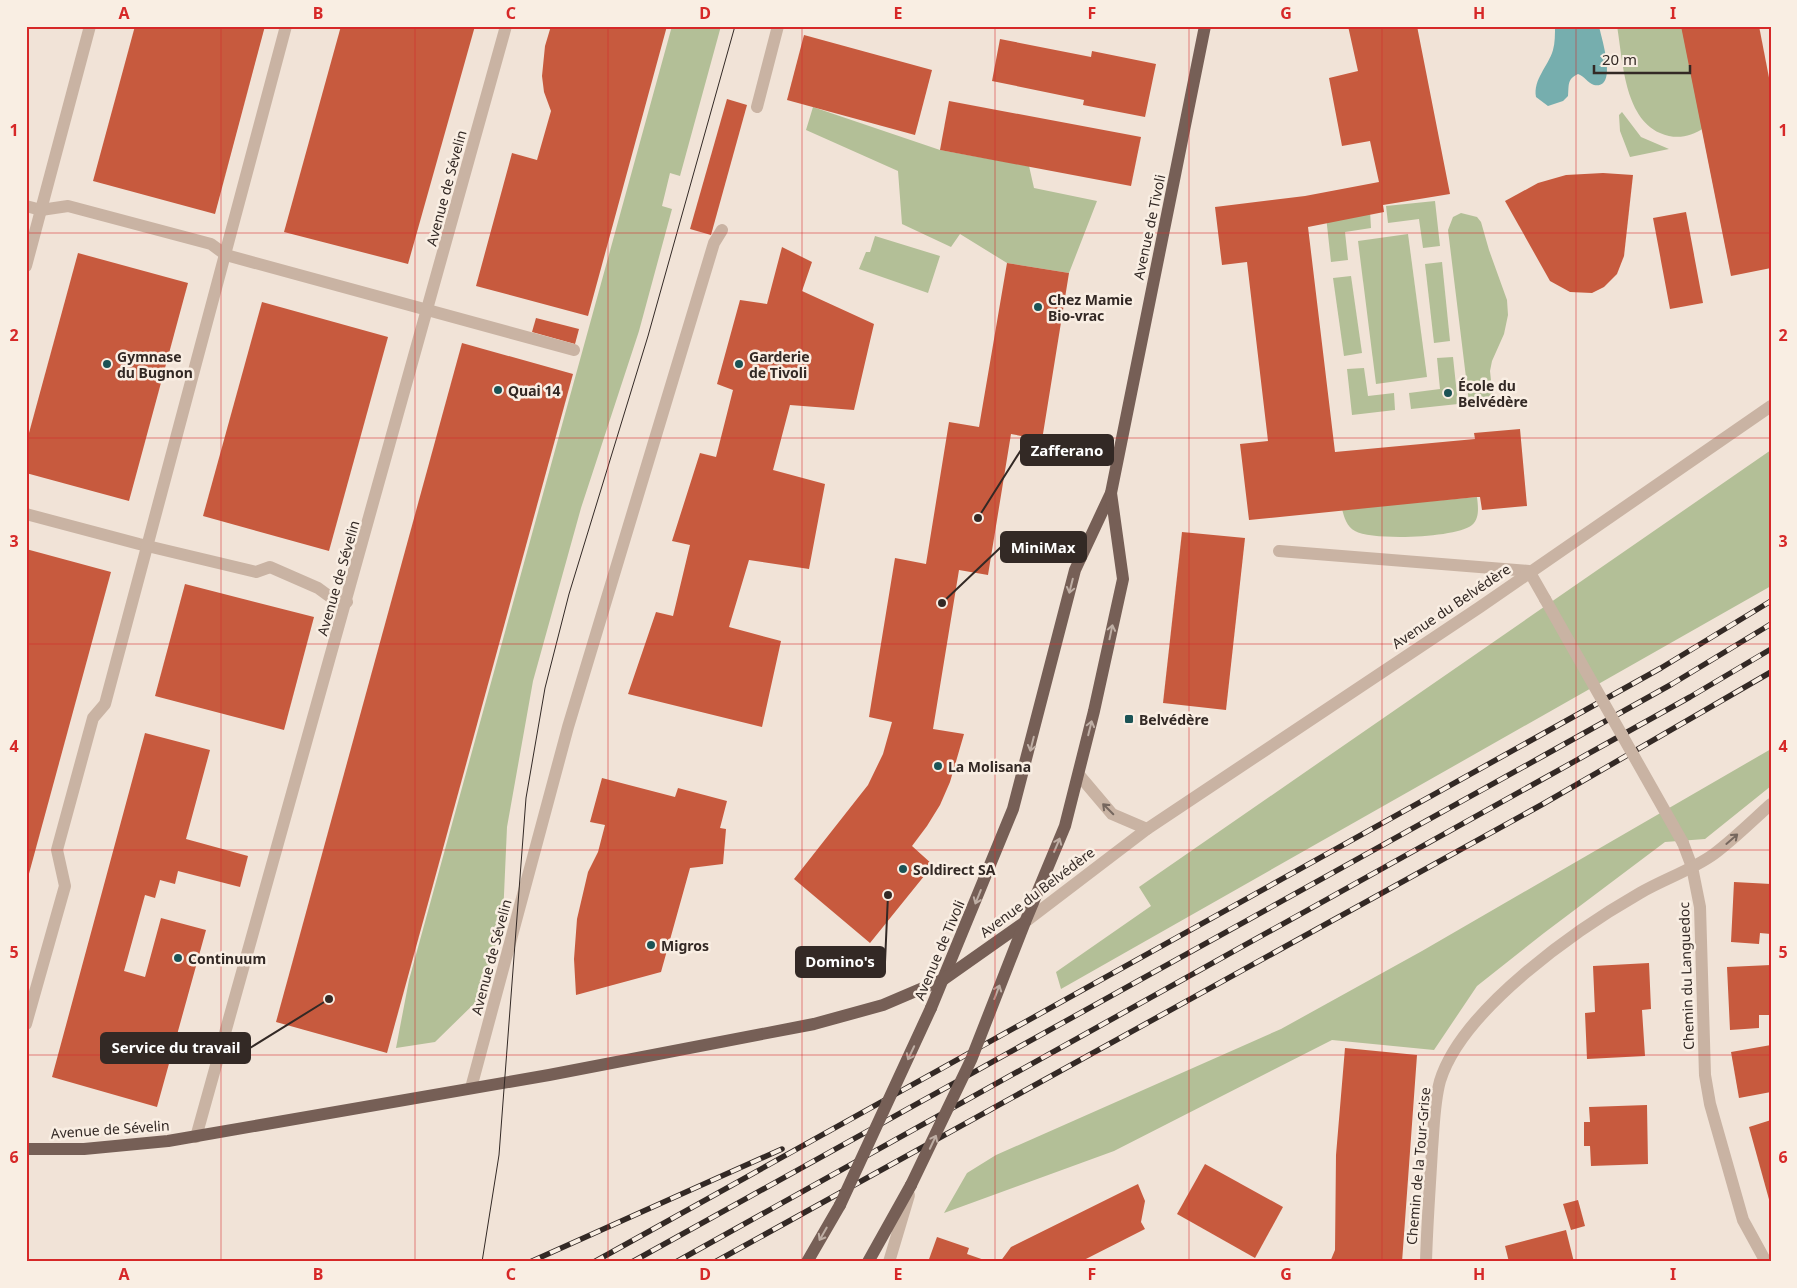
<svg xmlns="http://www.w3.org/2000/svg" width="1797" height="1288" font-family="'Noto Sans',sans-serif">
	<rect width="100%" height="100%" fill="#f1e3d7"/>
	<g fill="#b3bf97">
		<path d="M672,26H721L680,176L670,173L662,206L672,209L639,331L581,508L533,681L507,827L503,917L481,997L435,1042L396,1048L409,980Z"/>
		<path d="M1617,26H1715L1704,128C1690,137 1676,140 1660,133C1624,117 1623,61 1617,26Z"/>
		<path d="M813,107L940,150L1029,166L1034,188L1097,201L1069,273L1007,263L960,234L951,247L902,224L898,171L806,130Z"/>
		<path d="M1622,112L1641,137L1669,149L1630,157L1620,131L1619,115Z"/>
		<path d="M1435,201L1440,246L1423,248L1419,219L1388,223L1386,206Z"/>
		<path d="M1370,211L1371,228L1345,232L1348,260L1331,262L1326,216Z"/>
		<path d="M1461,213L1477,217L1481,222L1489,250L1507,300L1508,315L1504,334L1492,361L1490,371L1493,399L1469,402L1448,230L1453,217Z"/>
		<path d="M1408,234L1427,377L1376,384L1358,241Z"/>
		<path d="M875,236L940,256L928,293L859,269L866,252H870Z"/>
		<path d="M1442,262L1450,341L1434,343L1425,264Z"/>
		<path d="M1351,276L1362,353L1344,356L1333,278Z"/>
		<path d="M1453,357L1458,404L1411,409L1409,393L1440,389L1437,358Z"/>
		<path d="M1364,368L1368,396L1394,393L1395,410L1352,415L1347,369Z"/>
		<path d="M1771,450V586L1061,989L1056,972L1151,906L1139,887Z"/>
		<path d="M1477,497C1478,506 1480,518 1472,525C1456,538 1373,541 1355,531C1347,527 1344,517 1342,509Z"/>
		<path d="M1771,749V786L1705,839L1665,842L1544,933L1477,986L1434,1050L1332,1040L1114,1151L944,1213L967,1173L996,1155L1281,1029L1422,951Z"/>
	</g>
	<path fill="#76aeae" d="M1555,26H1599C1601,37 1619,90 1594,85C1588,83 1584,76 1578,74C1567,79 1569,85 1568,96L1563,101L1548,106L1536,97C1533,79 1548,67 1553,50C1555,43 1555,34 1555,26Z"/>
	<g fill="#c75a3e">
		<path d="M135,26H265L215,214L93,181Z"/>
		<path d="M341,26H475L408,264L284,232Z"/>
		<path d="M551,26H667L588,316L476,286L512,153L537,160L551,111L544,92L542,76L545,46Z"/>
		<path d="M1348,26H1417L1450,194L1383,205L1384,212L1308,227L1335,452L1475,439L1474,433L1520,429L1527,506L1482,510L1480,497H1477L1249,520L1240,444L1268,441L1247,262L1222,265L1215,207L1305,196L1379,182L1370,141L1342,146L1329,78L1358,71Z"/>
		<path d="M1681,26H1759L1771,88V268L1731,276Z"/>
		<path d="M804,35L932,70L915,135L787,100Z"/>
		<path d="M1000,39L1091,57L1092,51L1156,64L1145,117L1083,105L1084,100L992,81Z"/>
		<path d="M727,99L747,105L711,235L690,229Z"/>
		<path d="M949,101L1141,137L1131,186L940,150Z"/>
		<path d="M1603,173L1633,175L1624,256L1617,274L1604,287L1592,293L1570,292L1550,281L1505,201L1538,183L1566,175Z"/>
		<path d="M1686,212L1703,303L1670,309L1653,218Z"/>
		<path d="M782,247L812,262L802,291L874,324L854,410L790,405L773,470L825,484L809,569L749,560L729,627L781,641L762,727L628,694L656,612L673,616L690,545L672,541L700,453L716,457L733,390L717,384L740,300L767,304Z"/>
		<path d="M78,253L188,283L129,501L26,473V444Z"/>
		<path d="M1007,263L1069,273L1042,440L1011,434L988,575L959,570L933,729L964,734L950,782L940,805L927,826L912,846L933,865L870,943L794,879L868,785L883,754L892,722L869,717L895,558L926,564L949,422L979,427Z"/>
		<path d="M262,302L388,337L329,551L203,516Z"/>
		<path d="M536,318L579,329L575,344L532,332Z"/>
		<path d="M462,343L573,374L387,1053L276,1022Z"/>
		<path d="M1182,532L1245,538L1226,710L1163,703Z"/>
		<path d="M26,549L111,572L27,881H26Z"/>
		<path d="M185,584L314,617L284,730L155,696Z"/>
		<path d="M145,733L210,750L186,839L248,856L240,887L178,871L175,884L160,880L155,898L145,895L124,971L145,977L161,918L206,930L157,1107L52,1077Z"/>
		<path d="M602,778L675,797L678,788L727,801L720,828L726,829L723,864L690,868L661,972L576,995L574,959L577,919L588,872L598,852L605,825L590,822Z"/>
		<path d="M1734,882L1771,884V934L1760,933L1759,944L1731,942Z"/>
		<path d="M1649,963L1651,1009L1642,1010L1645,1056L1587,1059L1585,1013L1595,1012L1593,966Z"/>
		<path d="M1771,965V1015H1759V1028L1730,1030L1727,967Z"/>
		<path d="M1771,1045V1092L1739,1098L1731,1052Z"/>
		<path d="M1345,1048L1417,1055L1402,1262H1330L1335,1250L1336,1155Z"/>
		<path d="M1647,1105L1648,1164L1591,1166L1590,1146H1584V1122H1590L1589,1107Z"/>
		<path d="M1771,1120V1203H1770L1749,1127Z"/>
		<path d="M1205,1164L1283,1207L1255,1258L1177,1214Z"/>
		<path d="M1138,1184L1145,1201L1141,1222L1145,1229L1080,1262H1000L1011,1247Z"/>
		<path d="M1578,1200L1585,1226L1571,1230L1563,1204Z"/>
		<path d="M1566,1230L1574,1262H1509L1505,1246Z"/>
		<path d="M937,1237L969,1248L967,1254L990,1262H928Z"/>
	</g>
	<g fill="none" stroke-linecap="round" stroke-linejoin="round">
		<g stroke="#c9b3a3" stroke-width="12">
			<path d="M757,107L778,26"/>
			<path d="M26,206L41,210L68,206L211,244L226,255L574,350"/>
			<path d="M26,266L90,26"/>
			<path d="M26,514L139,544L256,572L270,567L318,588L333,599L347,602"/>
			<path d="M1279,551L1529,571L1545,599"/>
			<path d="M1079,775L1112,814L1147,829"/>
			<path d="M1683,843L1692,867L1700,907L1705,1075L1710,1104L1743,1220L1766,1262"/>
			<path d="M1025,922L1147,829L1480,607L1771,406"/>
			<path d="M26,1024L65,886L57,850L93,718L105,704L286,26"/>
			<path d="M471,1088L568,727L714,243L722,230"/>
			<path d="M196,1137L506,26"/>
			<path d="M889,1262L909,1195"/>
			<path d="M1426,1262C1427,1224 1430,1186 1432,1149C1434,1126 1434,1103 1440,1081C1462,1009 1577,929 1640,893C1664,879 1692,870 1714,854C1734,839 1752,821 1771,804"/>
		</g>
		<g stroke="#765f56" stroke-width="12">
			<path d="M931,1008L1013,809L1075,570L1111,493L1205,26"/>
			<path d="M26,1149H84L168,1141L549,1075L814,1024L883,1005L944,979L1025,922L1065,826L1094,711L1123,579L1111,493"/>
			<path d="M807,1262L840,1205"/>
			<path d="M868,1262L911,1185"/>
		</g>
		<path stroke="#332925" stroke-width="1" d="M482,1262L499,1155L526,798L545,688L569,594L648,336L735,26"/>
		<g stroke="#332925" stroke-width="5.5">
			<g id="rail">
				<path d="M530,1262L782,1149"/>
				<path d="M594,1262L1661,668L1771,601"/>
				<path d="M632,1262L1543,756L1672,684L1771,624"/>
				<path d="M676,1262L1690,697L1771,649"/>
				<path d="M715,1262L1543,804L1771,672"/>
			</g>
		</g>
		<use href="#rail" stroke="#f9eee3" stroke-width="4" stroke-dasharray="11" stroke-linecap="butt"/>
		<path stroke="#c9b3a3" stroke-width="12" d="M1545,599L1683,843"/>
		<g stroke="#765f56" stroke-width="12">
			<path d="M911,1185L971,1060L1025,922"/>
			<path d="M840,1205L931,1008"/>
		</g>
	</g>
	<defs><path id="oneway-shaft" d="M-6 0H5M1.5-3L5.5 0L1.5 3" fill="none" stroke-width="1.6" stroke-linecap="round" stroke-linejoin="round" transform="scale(1.25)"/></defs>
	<g stroke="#beaea4">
		<use href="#oneway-shaft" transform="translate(1071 586) rotate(104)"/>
		<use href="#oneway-shaft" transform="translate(1111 632) rotate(-78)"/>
		<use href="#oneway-shaft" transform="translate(1090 728) rotate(-76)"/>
		<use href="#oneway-shaft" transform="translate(1032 744) rotate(104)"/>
		<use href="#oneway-shaft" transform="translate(1057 845) rotate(-67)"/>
		<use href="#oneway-shaft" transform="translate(978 897) rotate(112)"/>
		<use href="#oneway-shaft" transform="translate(997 992) rotate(-69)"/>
		<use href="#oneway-shaft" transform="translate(911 1053) rotate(115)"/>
		<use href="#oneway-shaft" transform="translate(933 1142) rotate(-65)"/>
		<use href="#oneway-shaft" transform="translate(823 1234) rotate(120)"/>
	</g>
	<g stroke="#76675e">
		<use href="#oneway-shaft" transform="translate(1108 809) rotate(-135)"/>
		<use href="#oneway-shaft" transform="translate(1732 839) rotate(-41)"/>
	</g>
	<path fill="none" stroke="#d62828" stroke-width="1" stroke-opacity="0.55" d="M221,26V1262M415,26V1262M608,26V1262M802,26V1262M995,26V1262M1189,26V1262M1382,26V1262M1576,26V1262M26,233H1771M26,438H1771M26,644H1771M26,850H1771M26,1055H1771"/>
	<g fill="#1b5355" stroke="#f9eee3" stroke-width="2">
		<circle cx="1038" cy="307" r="5"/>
		<circle cx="107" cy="364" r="5"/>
		<circle cx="739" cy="364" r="5"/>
		<circle cx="498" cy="390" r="5"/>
		<circle cx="1448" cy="393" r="5"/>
		<rect x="1124" y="714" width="10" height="10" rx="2.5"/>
		<circle cx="938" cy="766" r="5"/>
		<circle cx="903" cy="869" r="5"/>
		<circle cx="651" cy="945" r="5"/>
		<circle cx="178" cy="958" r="5"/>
	</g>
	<g text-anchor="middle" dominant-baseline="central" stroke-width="5" stroke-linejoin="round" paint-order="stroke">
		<g font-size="14" fill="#332925" stroke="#f9eee3">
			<text transform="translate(446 188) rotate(-75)">Avenue de Sévelin</text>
			<text transform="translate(1149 227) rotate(-78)">Avenue de Tivoli</text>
			<text transform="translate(338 578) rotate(-74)">Avenue de Sévelin</text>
			<text transform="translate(1451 606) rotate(-34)">Avenue du Belvédère</text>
			<text transform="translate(1037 892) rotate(-37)">Avenue du Belvédère</text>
			<text transform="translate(939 950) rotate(-67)">Avenue de Tivoli</text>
			<text transform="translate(491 957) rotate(-75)">Avenue de Sévelin</text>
			<text transform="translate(1686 976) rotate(-92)">Chemin du Languedoc</text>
			<text transform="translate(110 1129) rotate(-4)">Avenue de Sévelin</text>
			<text transform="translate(1418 1166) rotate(-85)">Chemin de la Tour-Grise</text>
		</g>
		<g font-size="14" font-weight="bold" fill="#332925" stroke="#f9eee3" text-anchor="start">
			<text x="1048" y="299">Chez Mamie<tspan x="1048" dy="16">Bio-vrac</tspan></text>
			<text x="117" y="356">Gymnase<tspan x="117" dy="16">du Bugnon</tspan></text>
			<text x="749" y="356">Garderie<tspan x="749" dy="16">de Tivoli</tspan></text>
			<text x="1458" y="385">École du<tspan x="1458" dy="16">Belvédère</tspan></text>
			<text x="508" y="390">Quai 14</text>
			<text x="1139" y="719">Belvédère</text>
			<text x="948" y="766">La Molisana</text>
			<text x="913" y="869">Soldirect SA</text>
			<text x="661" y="945">Migros</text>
			<text x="188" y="958">Continuum</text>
		</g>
	</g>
	<path fill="none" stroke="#332925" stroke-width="2" d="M978 518L1021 450M942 603L1001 547M888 895L885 962M329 999L250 1048"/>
	<g fill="#332925" stroke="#f9eee3" stroke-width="2">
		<circle cx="978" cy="518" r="5"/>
		<circle cx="942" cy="603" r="5"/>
		<circle cx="888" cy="895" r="5"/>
		<circle cx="329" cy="999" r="5"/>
	</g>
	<g fill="#332925" stroke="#332925" stroke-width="2">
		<rect x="1021" y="435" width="92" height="30" rx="5"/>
		<rect x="1001" y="532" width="85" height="30" rx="5"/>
		<rect x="796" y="947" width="89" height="30" rx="5"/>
		<rect x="101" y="1033" width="149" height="30" rx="5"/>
	</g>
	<g font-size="15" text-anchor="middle" font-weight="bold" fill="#fff">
		<text x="1067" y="456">Zafferano</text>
		<text x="1043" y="553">MiniMax</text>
		<text x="840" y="967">Domino's</text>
		<text x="176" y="1053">Service du travail</text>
	</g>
	<rect width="1797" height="1288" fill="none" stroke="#f9eee3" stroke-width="55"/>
	<path d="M1594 65v8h96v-8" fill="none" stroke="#332925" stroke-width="2.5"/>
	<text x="1602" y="65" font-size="15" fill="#332925" stroke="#f9eee3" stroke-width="4" paint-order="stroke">20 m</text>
	<rect x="28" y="28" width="1742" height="1232" fill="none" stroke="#d62828" stroke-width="2"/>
	<g font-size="16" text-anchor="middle" font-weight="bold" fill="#d62828">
		<text x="124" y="19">A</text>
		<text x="318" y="19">B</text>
		<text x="511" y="19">C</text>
		<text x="705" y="19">D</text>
		<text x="898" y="19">E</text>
		<text x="1092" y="19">F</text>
		<text x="1286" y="19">G</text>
		<text x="1479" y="19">H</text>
		<text x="1673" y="19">I</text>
		<text x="14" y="136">1</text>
		<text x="1783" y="136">1</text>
		<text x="14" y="341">2</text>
		<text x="1783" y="341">2</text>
		<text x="14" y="547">3</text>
		<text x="1783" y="547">3</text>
		<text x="14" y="752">4</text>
		<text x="1783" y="752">4</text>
		<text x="14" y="958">5</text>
		<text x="1783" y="958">5</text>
		<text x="14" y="1163">6</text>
		<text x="1783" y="1163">6</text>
		<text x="124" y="1280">A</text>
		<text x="318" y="1280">B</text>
		<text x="511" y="1280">C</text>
		<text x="705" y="1280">D</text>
		<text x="898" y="1280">E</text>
		<text x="1092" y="1280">F</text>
		<text x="1286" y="1280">G</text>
		<text x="1479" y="1280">H</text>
		<text x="1673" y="1280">I</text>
	</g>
</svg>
